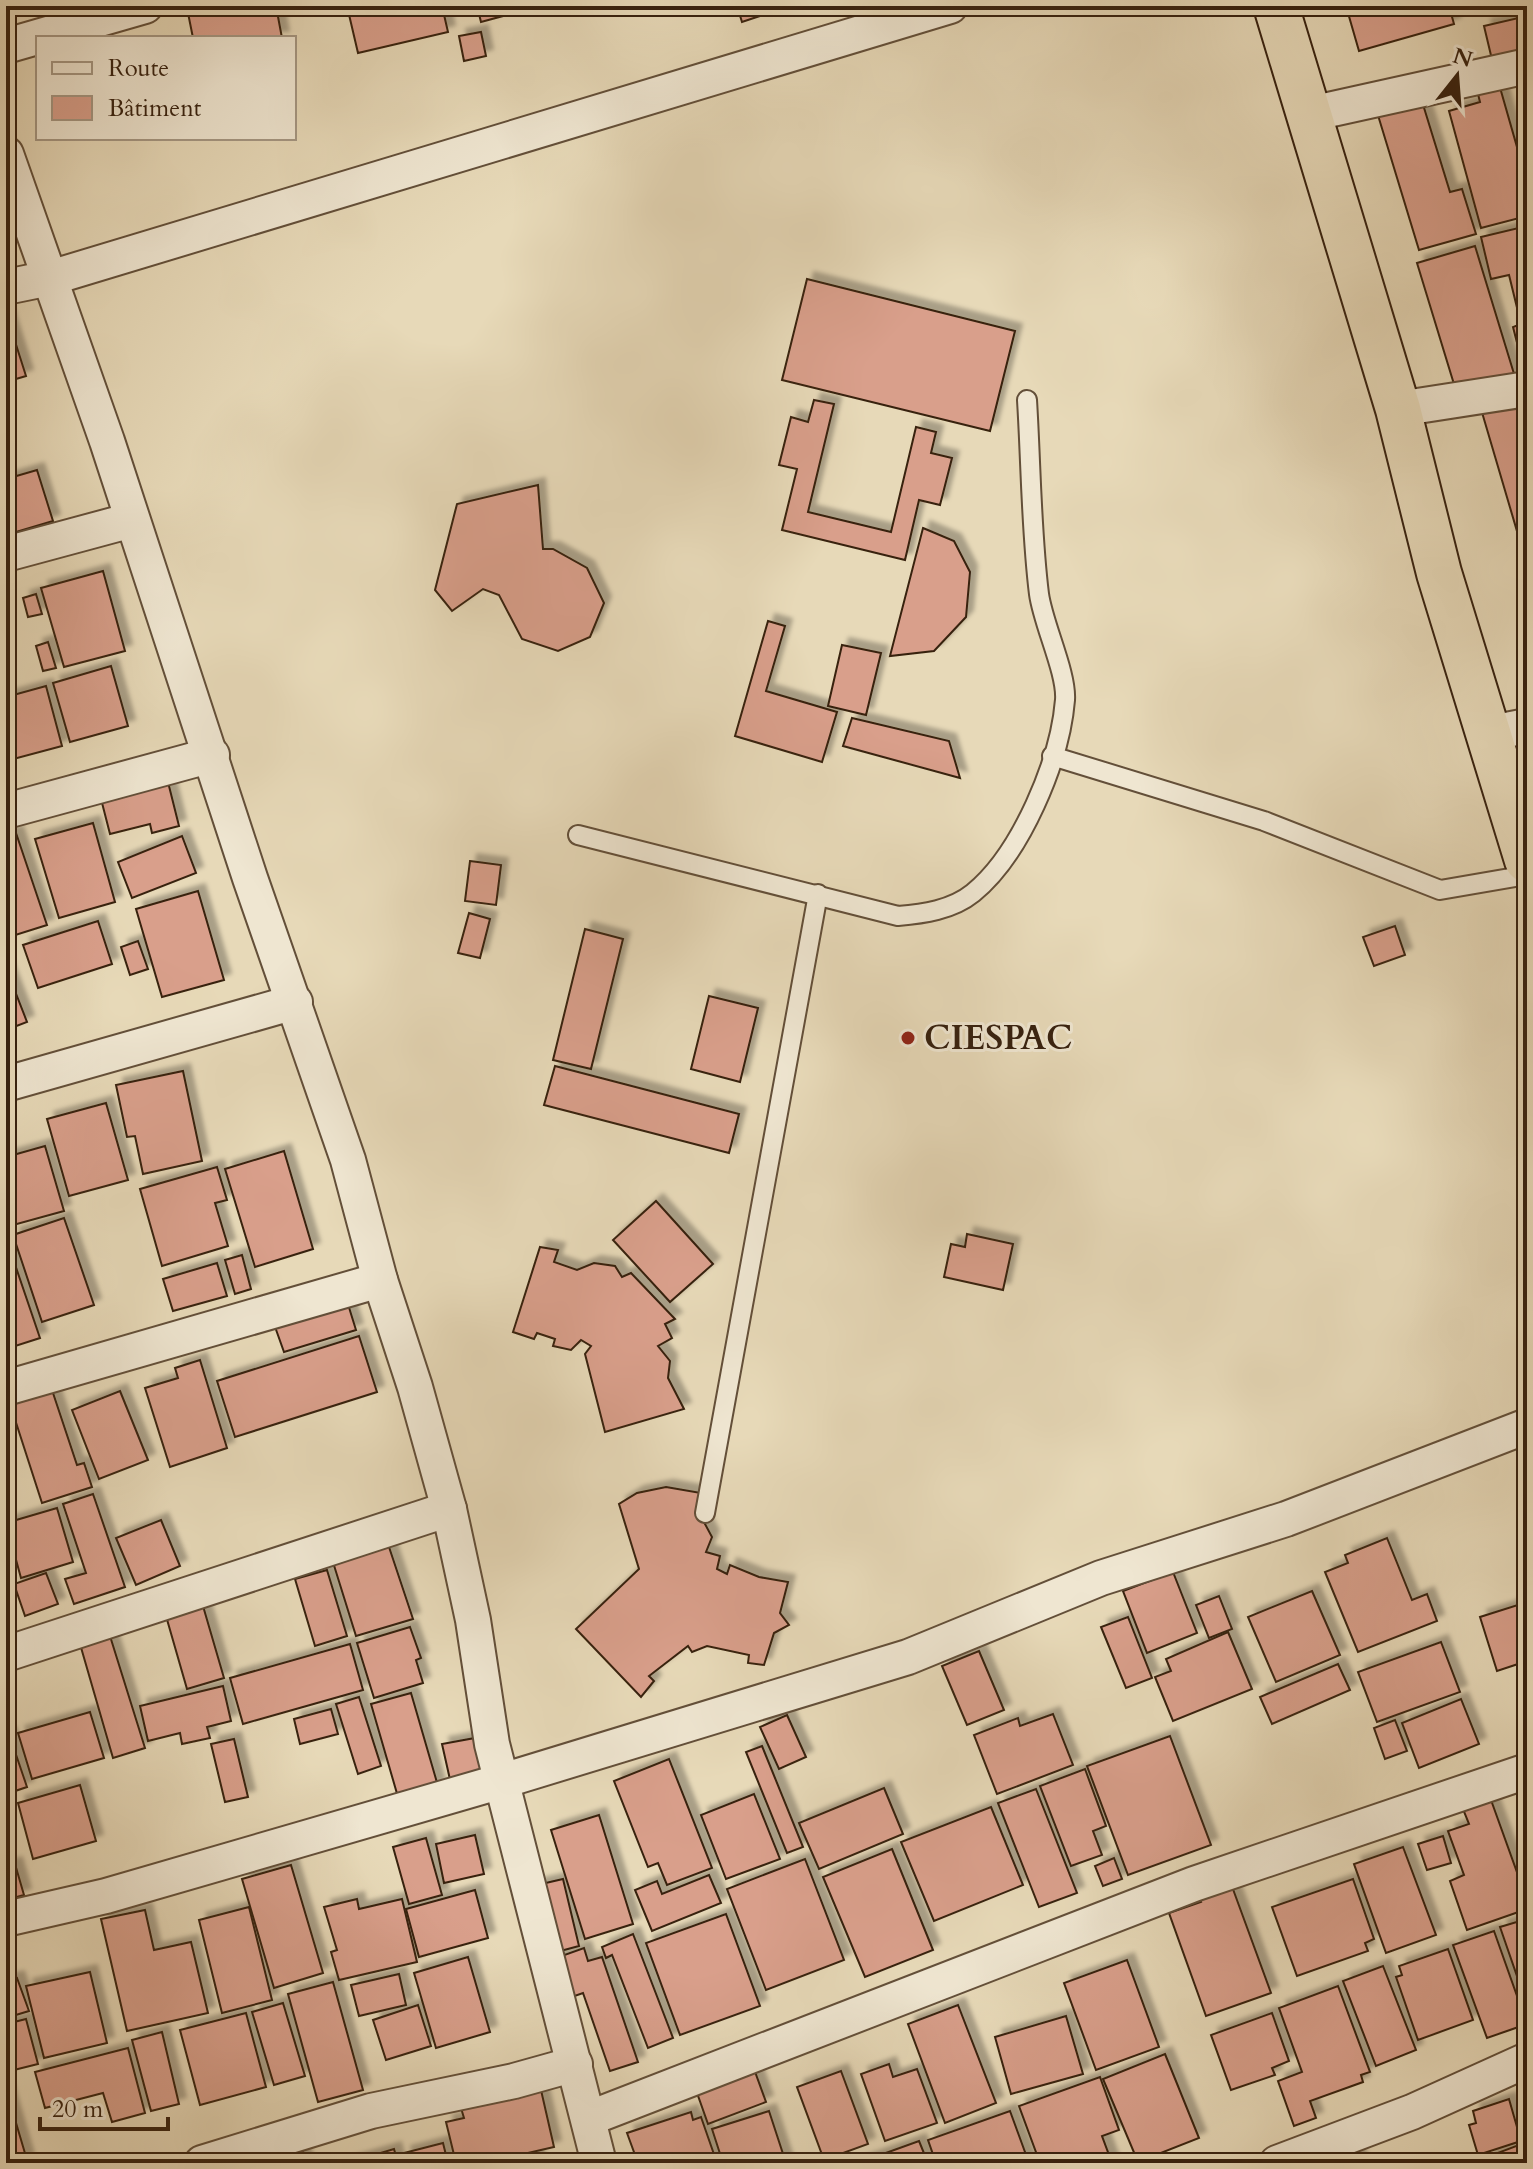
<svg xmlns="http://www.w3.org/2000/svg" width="1533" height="2169" font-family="Cardo,serif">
	<defs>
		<filter id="shadow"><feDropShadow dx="7" dy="-7" stdDeviation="2" flood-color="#0004"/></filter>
	</defs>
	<rect width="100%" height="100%" fill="#e7d9b8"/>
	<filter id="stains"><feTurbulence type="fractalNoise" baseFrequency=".0025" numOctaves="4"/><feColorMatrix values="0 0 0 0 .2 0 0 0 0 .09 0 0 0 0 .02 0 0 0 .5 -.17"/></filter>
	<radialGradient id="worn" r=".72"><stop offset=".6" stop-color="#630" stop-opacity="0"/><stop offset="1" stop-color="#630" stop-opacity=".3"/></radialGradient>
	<g fill="#d99f8b" stroke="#37210f" stroke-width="2" filter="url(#shadow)">
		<path d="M212,6H276L282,38H193L188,13Z"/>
		<path d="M347,6H442L448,32L358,53Z"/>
		<path d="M477,6H540L481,22Z"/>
		<path d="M737,6H771L767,7L769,13L742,22Z"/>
		<path d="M1346,6H1449L1454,24L1359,51Z"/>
		<path d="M1527,16V61L1494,68L1484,26Z"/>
		<path d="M481,32L486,56L464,61L459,36Z"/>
		<path d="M1499,84L1527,182V216L1481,228L1449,111L1480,102L1477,90Z"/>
		<path d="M1421,98L1450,192L1462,189L1476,234L1419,250L1377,112Z"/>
		<path d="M1527,103V139L1520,104Z"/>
		<path d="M1527,226V369L1524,370L1513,327L1521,324L1509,275L1491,279L1481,237Z"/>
		<path d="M1475,246L1515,377L1457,394L1417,263Z"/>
		<path d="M807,279L1015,331L990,431L782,380Z"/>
		<path d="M6,313L26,376L6,382Z"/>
		<path d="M1527,396V536L1519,538L1481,409Z"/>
		<path d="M814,400L834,404L808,512L891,532L916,427L936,432L931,453L952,458L940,505L919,500L905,560L782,530L797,469L779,465L791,417L808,422Z"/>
		<path d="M37,470L53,521L6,535V479Z"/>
		<path d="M538,485L543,549H553L587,568L604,603L590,637L558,651L522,639L499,595L483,589L452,611L435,590L457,504Z"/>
		<path d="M923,528L954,541L970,572L966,617L934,651L890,656Z"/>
		<path d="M103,571L125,651L64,667L41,588Z"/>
		<path d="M36,594L42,614L28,617L23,598Z"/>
		<path d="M768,621L785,626L766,691L837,712L822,762L735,736Z"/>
		<path d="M48,642L56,668L43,671L36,646Z"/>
		<path d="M842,645L881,653L866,715L828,706Z"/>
		<path d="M111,666L128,726L70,742L53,683Z"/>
		<path d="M46,686L62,746L6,761V697Z"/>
		<path d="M852,718L949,741L960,778L843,746Z"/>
		<path d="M167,778L179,826L152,833L150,824L110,834L100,795Z"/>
		<path d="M93,823L115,902L59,918L35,839Z"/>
		<path d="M16,833L47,925L6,938V836Z"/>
		<path d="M182,836L196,873L132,898L118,862Z"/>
		<path d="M470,861L501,865L496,905L465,901Z"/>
		<path d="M198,891L224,980L162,997L136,909Z"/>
		<path d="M469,913L490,919L480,958L458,953Z"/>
		<path d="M98,921L112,964L38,988L23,945Z"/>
		<path d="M1395,926L1405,955L1374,966L1363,937Z"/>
		<path d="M585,929L623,939L591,1069L553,1060Z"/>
		<path d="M138,941L148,969L130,975L121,947Z"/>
		<path d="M6,968L27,1022L6,1030Z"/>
		<path d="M709,996L758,1008L740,1082L691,1069Z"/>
		<path d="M555,1066L739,1114L729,1153L544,1105Z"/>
		<path d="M183,1071L202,1161L143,1174L135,1136L127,1137L116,1085Z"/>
		<path d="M106,1103L128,1180L69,1196L47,1119Z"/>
		<path d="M45,1146L64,1211L6,1227V1157Z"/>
		<path d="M284,1151L313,1249L255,1267L225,1169Z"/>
		<path d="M217,1167L227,1200L215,1203L228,1246L162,1266L140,1189Z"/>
		<path d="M656,1201L713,1264L670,1302L613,1240Z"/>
		<path d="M64,1218L94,1305L42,1322L13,1235Z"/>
		<path d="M967,1234L1013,1244L1003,1290L944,1277L951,1244L965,1247Z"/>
		<path d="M6,1238L40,1338L6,1349Z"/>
		<path d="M540,1247L558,1250L554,1262L577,1270L594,1263L615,1266L622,1277L631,1273L675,1319L665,1324L672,1338L658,1346L670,1361L668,1378L684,1409L605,1432L585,1354L591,1346L581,1340L571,1350L553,1346L555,1339L537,1333L534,1339L513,1332Z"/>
		<path d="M242,1255L251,1289L235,1294L225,1260Z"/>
		<path d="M217,1263L227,1296L173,1311L163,1279Z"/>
		<path d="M347,1301L356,1330L284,1352L274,1324Z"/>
		<path d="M359,1336L377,1392L235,1437L217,1381Z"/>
		<path d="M200,1360L227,1448L170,1467L145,1388L178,1378L175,1368Z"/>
		<path d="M52,1390L77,1465L84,1463L92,1487L42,1503L10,1404Z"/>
		<path d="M120,1391L148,1460L99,1479L72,1410Z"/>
		<path d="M666,1487L701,1493L698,1511L712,1537L706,1552L720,1556L717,1569L727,1574L730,1565L759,1577L788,1582L780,1613L789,1625L774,1633L764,1665L748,1663L749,1655L707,1646L692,1652L688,1646L649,1676L654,1681L641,1697L576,1629L639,1569L619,1504L637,1493Z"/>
		<path d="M93,1494L125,1587L74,1604L65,1579L86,1573L63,1504Z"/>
		<path d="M57,1508L73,1562L21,1578L6,1523Z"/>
		<path d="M161,1520L180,1566L136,1585L116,1538Z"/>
		<path d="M1387,1538L1412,1600L1427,1594L1437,1621L1358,1652L1325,1572L1348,1563L1345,1555Z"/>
		<path d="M387,1541L413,1619L356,1636L332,1559Z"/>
		<path d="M327,1570L347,1636L315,1646L295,1579Z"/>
		<path d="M1173,1572L1197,1633L1147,1653L1123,1591Z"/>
		<path d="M46,1573L58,1604L25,1616L14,1584Z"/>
		<path d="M1312,1591L1340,1655L1276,1682L1248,1617Z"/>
		<path d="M1219,1596L1232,1629L1209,1638L1196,1605Z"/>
		<path d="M1524,1603L1527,1661L1497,1671L1480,1617Z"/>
		<path d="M203,1606L224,1678L187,1689L166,1616Z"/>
		<path d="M1128,1617L1152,1678L1126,1688L1101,1627Z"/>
		<path d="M410,1627L421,1658L416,1660L423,1683L374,1698L357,1643Z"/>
		<path d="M1228,1632L1252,1689L1173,1721L1155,1677L1171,1671L1166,1659Z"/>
		<path d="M110,1636L145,1748L113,1758L80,1644Z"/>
		<path d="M1441,1642L1460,1692L1377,1722L1358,1672Z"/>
		<path d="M350,1644L363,1690L243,1724L230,1678Z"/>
		<path d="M979,1651L1004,1710L967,1725L942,1666Z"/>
		<path d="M1338,1664L1350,1690L1272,1724L1260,1697Z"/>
		<path d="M223,1686L231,1721L207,1727L210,1738L182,1744L180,1733L148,1741L140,1706Z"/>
		<path d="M411,1693L438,1786L398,1797L371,1704Z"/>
		<path d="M359,1697L381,1766L358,1774L336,1704Z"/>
		<path d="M1461,1699L1479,1744L1419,1768L1402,1723Z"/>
		<path d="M331,1709L338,1734L300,1744L294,1719Z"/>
		<path d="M90,1712L104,1758L32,1779L18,1733Z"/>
		<path d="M1053,1714L1073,1765L997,1794L974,1735L1018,1718L1020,1726Z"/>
		<path d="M787,1715L806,1757L779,1769L760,1727Z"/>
		<path d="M1395,1720L1407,1751L1385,1759L1374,1728Z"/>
		<path d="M9,1734L27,1787L6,1794V1735Z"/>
		<path d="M1170,1736L1211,1845L1128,1875L1087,1766Z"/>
		<path d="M475,1738L483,1778L451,1784L442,1744Z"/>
		<path d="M234,1739L248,1797L225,1802L211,1744Z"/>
		<path d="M762,1746L803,1847L787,1853L746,1752Z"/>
		<path d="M669,1759L712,1868L667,1885L658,1863L648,1867L614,1781Z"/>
		<path d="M1085,1769L1106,1826L1093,1831L1102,1855L1071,1866L1040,1786Z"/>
		<path d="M80,1785L96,1841L33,1859L18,1803Z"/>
		<path d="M884,1788L903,1834L819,1869L799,1823Z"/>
		<path d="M1036,1789L1077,1893L1039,1907L998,1803Z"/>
		<path d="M754,1794L780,1859L726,1879L701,1815Z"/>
		<path d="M1491,1800L1527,1900V1909L1467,1930L1450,1881L1464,1875L1448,1831L1469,1824L1463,1809Z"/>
		<path d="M991,1807L1023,1885L934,1921L901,1842Z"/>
		<path d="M599,1815L633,1924L585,1939L551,1830Z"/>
		<path d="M475,1835L484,1874L444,1883L436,1844Z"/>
		<path d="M1443,1836L1451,1863L1427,1870L1418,1844Z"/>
		<path d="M426,1838L442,1895L409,1904L393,1847Z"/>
		<path d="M1403,1847L1436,1935L1386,1953L1354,1864Z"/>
		<path d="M892,1849L933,1950L865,1977L823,1877Z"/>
		<path d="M1114,1858L1122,1879L1103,1886L1095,1866Z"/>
		<path d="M805,1859L844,1960L766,1990L727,1889Z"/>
		<path d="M15,1864L24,1895L6,1900V1867Z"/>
		<path d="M291,1865L323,1973L274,1988L242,1879Z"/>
		<path d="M709,1875L721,1903L652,1931L635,1890L657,1881L662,1894Z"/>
		<path d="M563,1879L579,1946L553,1953L537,1885Z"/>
		<path d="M1353,1879L1374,1939L1365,1943L1368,1951L1297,1976L1272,1907Z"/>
		<path d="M1230,1881L1271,1993L1206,2016L1169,1913L1201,1902L1197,1893Z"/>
		<path d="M475,1890L488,1938L419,1957L406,1909Z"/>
		<path d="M357,1899L359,1909L402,1899L417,1962L339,1980L331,1952L337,1950L324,1907Z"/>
		<path d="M249,1907L272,2000L222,2013L199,1920Z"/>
		<path d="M145,1910L154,1950L191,1942L208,2013L127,2031L101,1919Z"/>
		<path d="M726,1914L760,2006L680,2035L646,1943Z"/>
		<path d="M1527,1919V2005L1500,1927Z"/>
		<path d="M1494,1931L1527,2024L1487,2038L1453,1945Z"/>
		<path d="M633,1934L673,2038L648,2048L612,1955L606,1958L602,1947Z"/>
		<path d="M584,1948L588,1961L602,1957L638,2062L610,2071L583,1993L566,1999L553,1959Z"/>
		<path d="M1448,1949L1473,2020L1418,2040L1396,1977L1402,1975L1399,1966Z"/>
		<path d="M468,1957L490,2032L436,2048L414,1973Z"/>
		<path d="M1127,1960L1159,2047L1096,2070L1064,1983Z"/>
		<path d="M1383,1966L1416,2050L1376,2066L1343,1981Z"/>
		<path d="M90,1972L107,2043L44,2058L26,1986Z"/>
		<path d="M399,1974L406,2005L359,2016L351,1985Z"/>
		<path d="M17,1978L29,2011L6,2018V1981Z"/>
		<path d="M333,1982L363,2090L318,2102L288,1994Z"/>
		<path d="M1338,1986L1370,2072L1361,2075L1363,2082L1310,2101L1316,2118L1294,2126L1278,2081L1302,2072L1279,2008Z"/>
		<path d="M283,2003L305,2076L274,2085L252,2012Z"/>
		<path d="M418,2005L431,2046L386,2060L373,2020Z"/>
		<path d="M958,2005L996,2103L945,2123L908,2024Z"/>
		<path d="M246,2013L266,2087L200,2105L180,2030Z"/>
		<path d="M1272,2013L1289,2061L1272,2068L1275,2075L1231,2090L1211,2035Z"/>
		<path d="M1066,2016L1083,2074L1011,2094L995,2037Z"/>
		<path d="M26,2019L38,2064L6,2072V2024Z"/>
		<path d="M162,2032L179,2104L151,2111L132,2040Z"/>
		<path d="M128,2048L145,2113L112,2122L103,2093L45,2108L35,2072Z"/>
		<path d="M1165,2054L1199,2138L1138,2162L1103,2079Z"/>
		<path d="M889,2064L893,2077L917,2069L937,2123L885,2141L861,2074Z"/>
		<path d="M754,2069L766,2102L708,2124L696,2090Z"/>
		<path d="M841,2071L868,2144L824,2160L797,2087Z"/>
		<path d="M1100,2077L1119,2130L1102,2136L1112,2163H1040L1019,2106Z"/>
		<path d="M6,2089L27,2160L17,2163H6Z"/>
		<path d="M541,2090L554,2147L484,2163H456L446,2122L464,2118L461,2108Z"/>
		<path d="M1509,2099L1521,2141L1478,2155L1469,2125L1476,2123L1473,2111Z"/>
		<path d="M769,2111L786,2163H723L712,2129Z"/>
		<path d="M1010,2111L1029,2163H936L928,2140Z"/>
		<path d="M691,2112L693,2120L701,2117L717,2163H638L627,2133Z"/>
		<path d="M919,2141L928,2163H858Z"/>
		<path d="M443,2143L448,2163H406L404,2153Z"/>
		<path d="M1524,2143L1527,2163H1489L1487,2157Z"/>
		<path d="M301,2146L306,2163H257Z"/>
		<path d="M1354,2146L1361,2163H1333L1329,2155Z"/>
		<path d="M394,2149L398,2163H347Z"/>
		<path d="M536,2154L538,2163H499Z"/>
	</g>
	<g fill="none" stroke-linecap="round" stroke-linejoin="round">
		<g stroke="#634f39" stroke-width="22">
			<g id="service">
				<path d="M1052,756L1264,821L1440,890L1527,875"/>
				<path d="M578,835L898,916C923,914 952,910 973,893C1021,854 1060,761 1065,700C1067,673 1043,624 1039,594C1031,530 1031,464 1027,400"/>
				<path d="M705,1513L818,894"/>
			</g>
		</g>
		<g stroke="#634f39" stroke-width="38">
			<g id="minor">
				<path d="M6,46L145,6"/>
				<path d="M1310,114L1527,66"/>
				<path d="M6,154L107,441L250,878L348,1160L380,1280L415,1387L449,1509L473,1620L492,1744L599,2163"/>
				<path d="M6,287L50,278L950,6"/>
				<path d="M1398,409L1527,389"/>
				<path d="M6,554L132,520"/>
				<path d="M1491,733L1527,726"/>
				<path d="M6,811L212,755"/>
				<path d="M6,1084L295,1002"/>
				<path d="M6,1388L380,1280"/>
				<path d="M6,1654L449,1509"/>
				<path d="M6,1919L106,1896L502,1781L908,1657L1101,1578L1286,1519L1527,1426"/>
				<path d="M590,2118L1194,1884L1527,1771"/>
				<path d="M202,2163L371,2111L514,2081L575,2064"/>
				<path d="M1277,2163L1412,2112L1527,2060"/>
			</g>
		</g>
		<g stroke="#37210f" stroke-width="48">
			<path id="trunk" d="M1276,6L1398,409L1439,573L1527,860"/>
		</g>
		<use href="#service" stroke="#efe6d1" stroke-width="18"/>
		<use href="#minor" stroke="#efe6d1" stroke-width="34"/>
		<use href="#trunk" stroke="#e7d9b8" stroke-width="44"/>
	</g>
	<circle fill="#8f2418" stroke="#efe6d1" stroke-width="3" cx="908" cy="1038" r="8"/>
	<g text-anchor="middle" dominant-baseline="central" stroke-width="6" stroke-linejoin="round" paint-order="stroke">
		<g font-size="34" font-weight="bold" fill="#37210f" stroke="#efe6d1" text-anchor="start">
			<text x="924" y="1038">CIESPAC</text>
		</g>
	</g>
	<rect width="1533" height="2169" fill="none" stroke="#e7d9b8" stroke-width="32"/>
	<rect x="8" y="8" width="1517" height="2153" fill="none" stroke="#37210f" stroke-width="4"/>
	<rect x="16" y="16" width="1501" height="2137" fill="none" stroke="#37210f" stroke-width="2"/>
	<rect x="36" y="36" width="260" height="104" fill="#efe6d1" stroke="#a59783" stroke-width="2"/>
	<rect x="52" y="62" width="40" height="12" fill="#efe6d1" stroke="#a59783" stroke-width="2"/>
	<text x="108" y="76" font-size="24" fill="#37210f">Route</text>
	<rect x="52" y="96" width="40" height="24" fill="#d99f8b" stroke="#a59783" stroke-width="2"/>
	<text x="108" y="116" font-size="24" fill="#37210f">Bâtiment</text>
	<g transform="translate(1457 76) rotate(17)" stroke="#efe6d1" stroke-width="6" paint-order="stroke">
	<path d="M0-6L14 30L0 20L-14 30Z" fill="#37210f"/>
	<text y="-12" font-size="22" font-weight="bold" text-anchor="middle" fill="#37210f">N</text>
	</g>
	<path d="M40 2117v12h128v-12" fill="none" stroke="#37210f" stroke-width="4"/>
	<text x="52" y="2117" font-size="24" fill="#37210f" stroke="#efe6d1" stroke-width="6" paint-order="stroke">20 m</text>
	<rect width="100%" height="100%" filter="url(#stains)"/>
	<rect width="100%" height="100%" fill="url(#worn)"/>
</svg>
